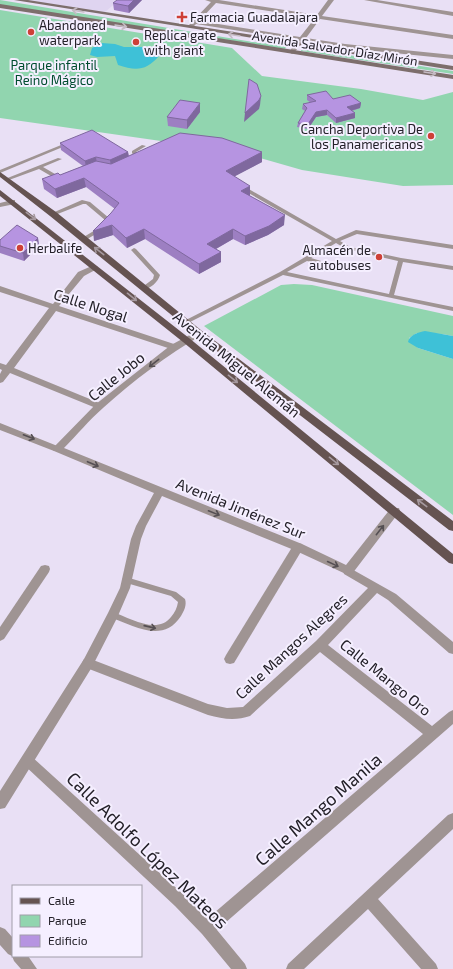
<svg xmlns="http://www.w3.org/2000/svg" width="453" height="969" font-family="'Exo 2',sans-serif">
	<rect width="100%" height="100%" fill="#e9e0f5"/>
	<path fill="#dfd4f0" d="M25,0H119L105,12Z"/>
	<g fill="#91d5af">
		<path d="M0,0L253,42L287,46L285,49L0,5Z"/>
		<path d="M0,10L232,48L262,76L361,89L423,100L453,92V185L403,186L302,170L222,147L161,141L0,118Z"/>
		<path d="M302,48L453,71V74L301,51Z"/>
		<path d="M294,284L312,285L453,316V336L442,334L417,333L409,338L418,348L453,359V515L204,326L281,285Z"/>
	</g>
	<g fill="#3ec1d7">
		<path d="M102,43L115,44L124,47H146L152,48L159,56C146,71 136,71 118,65L115,56L97,57L90,55L92,48Z"/>
		<path d="M425,331L453,336V359L418,348L408,342C409,335 419,332 425,331Z"/>
	</g>
	<g fill="none" stroke-linecap="round" stroke-linejoin="round">
		<g fill="#9f9493" fill-rule="evenodd">
			<path d="M66,143L70,144L0,173V170Z"/>
			<path d="M142,145L146,146L136,152L141,158L140,160H136V158L132,153V151Z"/>
			<path d="M58,158L62,159L43,167L55,174L62,176V178L51,176L39,169L9,180L5,179Z"/>
			<path d="M247,188L336,239L356,230L453,245V249L357,234L340,241L350,247L401,258L453,266V270L403,262L394,295L453,307V311L283,275L188,323H184V321L280,272L332,241L245,191V189ZM336,243L346,249L398,261L389,294L287,272L307,261L336,269L338,268V266L311,258Z"/>
			<path d="M82,200L90,202L109,218L111,223L106,228L84,241L82,240V238L102,226L105,223V220L86,204H83L55,215H51L50,214Z"/>
			<path d="M134,248L136,249L160,275C158,282 150,290 142,289L141,288L153,279L154,275L132,251L131,250Z"/>
			<path d="M126,577L176,592L185,599C187,605 184,611 181,616C163,644 134,626 110,617L109,615L110,613L113,612C130,618 157,635 171,617C175,612 177,608 178,602L171,596L123,582L122,580L123,578Z"/>
		</g>
		<g fill="#9f9493" fill-rule="evenodd">
			<path d="M205,0H219L317,15L328,0H334L322,16L453,35V39L320,19L306,38L345,44L453,55V59L345,48L303,41L294,53L292,54L289,52L298,40L196,24L193,27H189V25L211,2ZM216,3L315,18L300,37L199,21Z"/>
			<path d="M364,0H377L453,12V16Z"/>
			<path d="M12,200H15V204L0,207V203Z"/>
			<path d="M94,265L98,267L97,269L84,276L59,306L177,345L178,347L177,349H171L56,311L14,368L102,404L104,406L102,408H96L10,373L3,382L0,383V374L2,370L0,369V363L6,365L49,308L0,292V286L53,304L78,272Z"/>
			<path d="M0,423L60,447L62,449L60,451H54L0,430Z"/>
			<path d="M298,543L302,544L303,547L302,550L234,663L230,664L226,663L224,659L226,655L294,544Z"/>
			<path d="M45,565L49,566L50,569L49,572L4,639L0,641V627L41,566Z"/>
			<path d="M348,567L396,594L453,642V654L449,653L388,600L377,593L328,645L432,726L449,712L453,710V724L217,930L245,964L247,969H231L202,934L175,906L23,764L21,760L23,756L27,754L31,756L185,896L207,919L423,734L320,652L250,716C236,721 222,719 208,715L84,667L82,663L84,659L88,658L208,704L227,708L243,707L316,641L368,588L344,574L343,571L344,568Z"/>
			<path d="M453,813V829L378,899L436,964L438,969H421L368,909L304,969H286L288,964L448,815Z"/>
			<path d="M0,927L5,929L13,938V956H28L37,969H21L14,961L12,956L8,954L0,945Z"/>
		</g>
		<path fill="#9f9493" fill-rule="evenodd" d="M199,330L203,333L202,335C167,355 133,381 103,408C89,420 77,435 64,448L302,544L346,565L391,508H399L400,511L352,574L348,575L294,550L162,496L146,526L141,539L130,588L117,618L92,667L5,808L0,809V791L84,659L108,613L120,588L131,539L136,526L154,493L54,451L52,449L96,404L171,345Z"/>
		<g fill="#7d6e6c" fill-rule="evenodd">
			<path d="M14,0H28L453,66V70Z"/>
			<path d="M0,4L453,75V79L0,8Z"/>
		</g>
		<g fill="#655351" fill-rule="evenodd">
			<path d="M0,172L56,212L202,331L453,521V531L449,530L196,335L50,216L0,177Z"/>
			<path d="M0,190L189,338L453,554V564L449,563L183,342L0,196Z"/>
		</g>
	</g>
	<g fill="#9d7fc2">
		<path d="M142,0L129,13L114,10L113,3Z"/>
		<path d="M307,95L361,103L360,108L352,111L355,118L336,123L327,115L316,117L308,129L297,127L298,123L305,111L302,109L303,104L311,103L307,100Z"/>
		<path d="M200,112L187,129L168,126L167,117Z"/>
		<path d="M60,143L128,152L129,156L262,152V162L234,176L250,196L284,225L268,235L245,245L233,239L216,249L221,252V262L199,274L145,239L127,248L113,235L94,241L115,209L86,187L57,198L44,189L42,179L60,175L83,166L61,150Z"/>
		<path d="M38,238L39,246L24,261L0,253V240Z"/>
	</g>
	<g fill="#7f689e">
		<path d="M134,0H142L129,13L128,6Z"/>
		<path d="M261,96L260,105L259,109L244,122L245,113Z"/>
		<path d="M200,103V112L187,129V120Z"/>
		<path d="M361,103L360,108L346,112L347,107Z"/>
		<path d="M327,110V115L316,117L308,129V124L316,112Z"/>
		<path d="M355,113V118L336,123V118Z"/>
		<path d="M128,152L129,160L111,167L110,160Z"/>
		<path d="M262,152V162L226,181V171Z"/>
		<path d="M96,157L97,165L86,168L85,161Z"/>
		<path d="M84,178L86,187L57,198L55,189Z"/>
		<path d="M250,186V196L241,191Z"/>
		<path d="M285,215L284,225L268,235L245,245V236Z"/>
		<path d="M112,225L113,235L94,241L93,231Z"/>
		<path d="M144,229L145,239L127,248L126,238Z"/>
		<path d="M233,229V239L207,254V244Z"/>
		<path d="M38,238L39,246L24,261L23,253Z"/>
		<path d="M221,252V262L199,274V264Z"/>
	</g>
	<g fill="#b694e1" stroke="#7f689e">
		<path d="M117,0H134L128,6L113,3Z"/>
		<path d="M249,79L257,84L261,96L259,100L245,113Z"/>
		<path d="M326,91L333,99L350,95L361,103L347,107L355,113L336,118L327,110L316,112L308,124L298,123L307,108L303,104L316,101L307,95Z"/>
		<path d="M180,100L200,103L187,120L167,117Z"/>
		<path d="M92,130L128,152L110,160L96,157L85,161L60,143Z"/>
		<path d="M180,133L222,138L262,152L226,171L250,186L241,191L285,215L269,226L245,236L233,229L207,244L221,252L199,264L144,229L126,238L112,225L93,231L111,213L119,203L84,178L55,189L42,179L58,173L60,175L96,161L111,164Z"/>
		<path d="M17,225L38,238L23,253L0,246V240Z"/>
	</g>
	<defs><path id="oneway-shaft" d="M-6 0H5M1.5-3L5.5 0L1.5 3" fill="none" stroke-width="1.6" stroke-linecap="round" stroke-linejoin="round"/></defs>
	<g stroke="#c5bbc4">
		<use href="#oneway-shaft" transform="translate(78 11) rotate(-171)"/>
		<use href="#oneway-shaft" transform="translate(121 26) rotate(8)"/>
		<use href="#oneway-shaft" transform="translate(234 35) rotate(-171)"/>
		<use href="#oneway-shaft" transform="translate(430 73) rotate(9)"/>
	</g>
	<g stroke="#a6999f">
		<use href="#oneway-shaft" transform="translate(31 216) rotate(38)"/>
		<use href="#oneway-shaft" transform="translate(99 251) rotate(-142)"/>
		<use href="#oneway-shaft" transform="translate(132 297) rotate(39)"/>
		<use href="#oneway-shaft" transform="translate(233 379) rotate(39)"/>
		<use href="#oneway-shaft" transform="translate(334 461) rotate(39)"/>
		<use href="#oneway-shaft" transform="translate(422 503) rotate(-143)"/>
	</g>
	<g stroke="#554f53">
		<use href="#oneway-shaft" transform="translate(154 363) rotate(142)"/>
		<use href="#oneway-shaft" transform="translate(29 437) rotate(21)"/>
		<use href="#oneway-shaft" transform="translate(93 464) rotate(23)"/>
		<use href="#oneway-shaft" transform="translate(214 513) rotate(22)"/>
		<use href="#oneway-shaft" transform="translate(380 530) rotate(-52)"/>
		<use href="#oneway-shaft" transform="translate(333 564) rotate(25)"/>
		<use href="#oneway-shaft" transform="translate(150 627) rotate(13)"/>
	</g>
	<g fill="#ce4037" stroke="#f5efff" stroke-width="1.5">
		<path d="M180 11h4v4h4v4h-4v4h-4v-4h-4v-4h4z"/>
		<circle cx="31" cy="32" r="4"/>
		<circle cx="136" cy="42" r="4"/>
		<circle cx="431" cy="136" r="4"/>
		<circle cx="20" cy="248" r="4"/>
		<circle cx="379" cy="257" r="4"/>
	</g>
	<g text-anchor="middle" dominant-baseline="central" stroke-width="4" stroke-linejoin="round" paint-order="stroke">
		<g font-size="13" fill="#242129" stroke="#f5efff" text-anchor="start">
			<text x="190" y="17">Farmacia Guadalajara</text>
			<text x="39" y="25">Abandoned<tspan x="39" dy="15">waterpark</tspan></text>
			<text x="144" y="35">Replica gate<tspan x="144" dy="15">with giant</tspan></text>
			<text x="423" y="129" text-anchor="end">Cancha Deportiva De<tspan x="423" dy="15">los Panamericanos</tspan></text>
			<text x="28" y="248">Herbalife</text>
			<text x="371" y="250" text-anchor="end">Almacén de<tspan x="371" dy="15">autobuses</tspan></text>
		</g>
		<g font-size="13" fill="#242129" stroke="#f5efff">
			<text transform="translate(335 48) rotate(9)">Avenida Salvador Díaz Mirón</text>
		</g>
		<g font-size="13" fill="#004d2f" stroke="#f5efff">
			<text x="54" y="65">Parque infantil<tspan x="54" dy="15">Reino Mágico</tspan></text>
		</g>
		<g font-size="15" fill="#242129" stroke="#f5efff">
			<text transform="translate(91 305) rotate(18)">Calle Nogal</text>
			<text transform="translate(237 364) rotate(39)">Avenida Miguel Alemán</text>
			<text transform="translate(116 376) rotate(-39)">Calle Jobo</text>
			<text transform="translate(241 508) rotate(22)">Avenida Jiménez Sur</text>
			<text transform="translate(291 646) rotate(-43)">Calle Mangos Alegres</text>
			<text transform="translate(386 677) rotate(39)">Calle Mango Oro</text>
		</g>
		<g font-size="18" fill="#242129" stroke="#f5efff">
			<text transform="translate(318 809) rotate(-41)">Calle Mango Manila</text>
			<text transform="translate(148 850) rotate(44)">Calle Adolfo López Mateos</text>
		</g>
	</g>
	<rect x="12" y="885" width="130" height="72" fill="#f5efff" stroke="#a19da9"/>
	<rect x="20" y="898" width="20" height="6" fill="#655351" stroke="#a19da9"/>
	<text x="48" y="905" font-size="12" fill="#242129">Calle</text>
	<rect x="20" y="915" width="20" height="12" fill="#91d5af" stroke="#a19da9"/>
	<text x="48" y="925" font-size="12" fill="#242129">Parque</text>
	<rect x="20" y="935" width="20" height="12" fill="#b694e1" stroke="#a19da9"/>
	<text x="48" y="945" font-size="12" fill="#242129">Edificio</text>
</svg>
